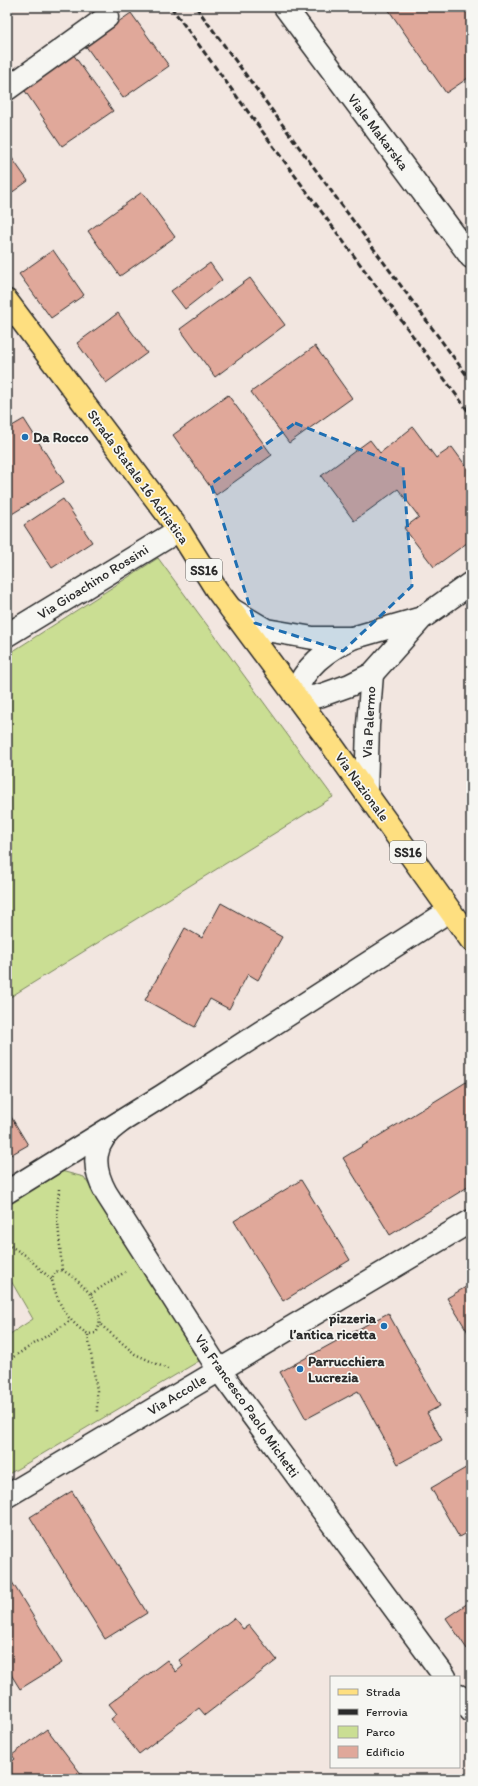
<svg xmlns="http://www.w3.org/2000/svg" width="478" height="1786" font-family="Itim,sans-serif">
	<rect width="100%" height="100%" fill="#f2e6e0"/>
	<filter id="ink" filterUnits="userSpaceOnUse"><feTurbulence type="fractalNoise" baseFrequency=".025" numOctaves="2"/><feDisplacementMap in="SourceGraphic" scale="8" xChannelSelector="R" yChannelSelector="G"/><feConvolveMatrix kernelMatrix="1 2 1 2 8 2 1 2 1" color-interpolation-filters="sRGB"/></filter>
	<g filter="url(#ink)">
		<g fill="#cade93" stroke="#7a845f">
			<path d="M158,558L333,797L7,999V655Z"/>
			<path d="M57,1170L84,1177L199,1361L7,1475V1336L33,1319L7,1274V1200Z"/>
		</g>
		<g fill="#e0a89a" stroke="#2b2b2b">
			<path d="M390,7H471V76L446,93L388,9Z"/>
			<path d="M131,13L169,66L123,98L85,45Z"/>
			<path d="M73,54L113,111L62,146L23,88Z"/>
			<path d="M7,151L28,181L7,196Z"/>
			<path d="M142,192L175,237L120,276L88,231Z"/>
			<path d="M53,250L84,295L51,318L19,274Z"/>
			<path d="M210,263L222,280L185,309L171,291Z"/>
			<path d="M250,278L285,325L215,377L180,329Z"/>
			<path d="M118,313L147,353L106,383L77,343Z"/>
			<path d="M315,346L352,398L289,443L251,392Z"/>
			<path d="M228,395L272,455L216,495L173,435Z"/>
			<path d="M24,419L64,482L7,517V429Z"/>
			<path d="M413,427L436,458L452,447L471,473V540L434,567L404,528L419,517L398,489L354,521L321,476L370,440L380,453Z"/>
			<path d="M63,499L92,542L52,568L24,525Z"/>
			<path d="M221,903L282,937L258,980L248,974L229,1009L210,999L195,1027L145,1000L185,928L202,938Z"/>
			<path d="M471,1079V1185L390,1235L343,1158Z"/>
			<path d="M7,1110L28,1145L7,1157Z"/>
			<path d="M301,1180L350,1260L283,1301L234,1221Z"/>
			<path d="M471,1284V1337L447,1298Z"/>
			<path d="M388,1313L440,1406L427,1413L442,1440L398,1464L358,1391L306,1419L280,1372Z"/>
			<path d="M471,1465V1530L459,1537L431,1488Z"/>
			<path d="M72,1491L147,1613L105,1639L30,1517Z"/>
			<path d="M7,1574L62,1663L20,1689L7,1668Z"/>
			<path d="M471,1601V1646L467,1649L446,1618Z"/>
			<path d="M234,1618L243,1629L249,1625L277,1660L205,1715L199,1708L139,1754L111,1719L117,1714L109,1704L167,1660L176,1672L183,1666L179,1660Z"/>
			<path d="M47,1729L85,1779H9L7,1777V1765L15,1759L12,1755Z"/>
		</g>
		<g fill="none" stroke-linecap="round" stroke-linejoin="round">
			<g stroke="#2b2b2b" stroke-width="25">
				<g id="minor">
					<path d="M285,7L471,257"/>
					<path d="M7,89L107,17"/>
					<path d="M231,609L266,630L313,638H351"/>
					<path d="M422,618L352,638C325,651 305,666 294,695L314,697L322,695L350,685L372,674L422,618L471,583"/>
					<path d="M7,635L179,530"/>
					<path d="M366,793L368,725L372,674"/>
					<path d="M119,1123C92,1142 91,1166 106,1193L219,1370L445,1677"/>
					<path d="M7,1192L162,1096L449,911"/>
					<path d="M7,1496L471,1221"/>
					<path d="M459,1696L471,1711"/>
				</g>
			</g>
			<g stroke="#2b2b2b" stroke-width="25">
				<path id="primary" d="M7,301L179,530L216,589L326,737L471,940"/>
			</g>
			<g stroke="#2b2b2b" stroke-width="2.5" stroke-dasharray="1 3" stroke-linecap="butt">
				<path d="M59,1189L57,1211L62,1270"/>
				<path d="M7,1244L25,1255L52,1280"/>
				<path d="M62,1270C82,1281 110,1309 96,1333L88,1334C67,1321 58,1304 52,1280L55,1272Z"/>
				<path d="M91,1294L125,1272"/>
				<path d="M101,1325L135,1354L170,1370"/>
				<path d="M88,1335L97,1391V1413"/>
				<path d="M7,1361L70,1321"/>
			</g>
			<use href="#minor" stroke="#f6f6f2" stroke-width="22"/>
			<use href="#primary" stroke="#fedf80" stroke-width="22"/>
			<g stroke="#2b2b2b" stroke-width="3" stroke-dasharray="6 3" stroke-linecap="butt">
				<path d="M171,7L471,415"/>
				<path d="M196,7L471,381"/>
			</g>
		</g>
	</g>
	<path fill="#1f6fb2" fill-opacity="0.2" stroke="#1f6fb2" stroke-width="3" stroke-dasharray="8 5" stroke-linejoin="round" d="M295,423L403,467L412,586L343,651L255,623L211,484Z"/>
	<g fill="#1f6fb2" stroke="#f6f6f2" stroke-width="1.5">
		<circle cx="25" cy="437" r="4"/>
		<circle cx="384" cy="1326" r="4"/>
		<circle cx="300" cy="1369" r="4"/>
	</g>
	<g text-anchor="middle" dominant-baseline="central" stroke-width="3.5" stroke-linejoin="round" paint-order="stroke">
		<g fill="#f6f6f2" stroke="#686867" stroke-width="1">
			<rect x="186" y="559" width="36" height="22" rx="3"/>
			<rect x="390" y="841" width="36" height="22" rx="3"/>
		</g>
		<g font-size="13" font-weight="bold" fill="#2b2b2b">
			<text x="204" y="570">SS16</text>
			<text x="408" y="852">SS16</text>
		</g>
		<g font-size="14" fill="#2b2b2b" stroke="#f6f6f2">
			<text transform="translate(378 132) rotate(53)">Viale Makarska</text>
			<text transform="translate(138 477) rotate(54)">Strada Statale 16 Adriatica</text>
			<text transform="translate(93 582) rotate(-32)">Via Gioachino Rossini</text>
			<text transform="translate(369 722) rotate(-87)">Via Palermo</text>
			<text transform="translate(362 787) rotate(54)">Via Nazionale</text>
			<text transform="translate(177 1395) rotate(-31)">Via Accolle</text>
			<text transform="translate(247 1406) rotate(55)">Via Francesco Paolo Michetti</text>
		</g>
		<g font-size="14" font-weight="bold" fill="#2b2b2b" stroke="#f6f6f2" text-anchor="start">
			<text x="33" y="437">Da Rocco</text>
			<text x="376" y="1318" text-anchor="end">pizzeria<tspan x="376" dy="16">l’antica ricetta</tspan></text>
			<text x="308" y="1361">Parrucchiera<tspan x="308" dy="16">Lucrezia</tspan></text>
		</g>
	</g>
	<rect width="478" height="1786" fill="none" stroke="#f6f6f2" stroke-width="24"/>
	<rect x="12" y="12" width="454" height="1762" fill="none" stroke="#2b2b2b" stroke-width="1.5" filter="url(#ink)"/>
	<rect x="330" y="1676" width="130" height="92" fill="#f6f6f2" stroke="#a5a5a2"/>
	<rect x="338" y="1689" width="20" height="6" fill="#fedf80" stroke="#a5a5a2"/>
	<text x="366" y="1696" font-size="12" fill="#2b2b2b">Strada</text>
	<rect x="338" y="1709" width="20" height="6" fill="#2b2b2b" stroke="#a5a5a2"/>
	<text x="366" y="1716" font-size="12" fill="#2b2b2b">Ferrovia</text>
	<rect x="338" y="1726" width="20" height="12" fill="#cade93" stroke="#a5a5a2"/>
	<text x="366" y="1736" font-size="12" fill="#2b2b2b">Parco</text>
	<rect x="338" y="1746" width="20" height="12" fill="#e0a89a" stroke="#a5a5a2"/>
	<text x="366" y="1756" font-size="12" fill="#2b2b2b">Edificio</text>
</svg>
